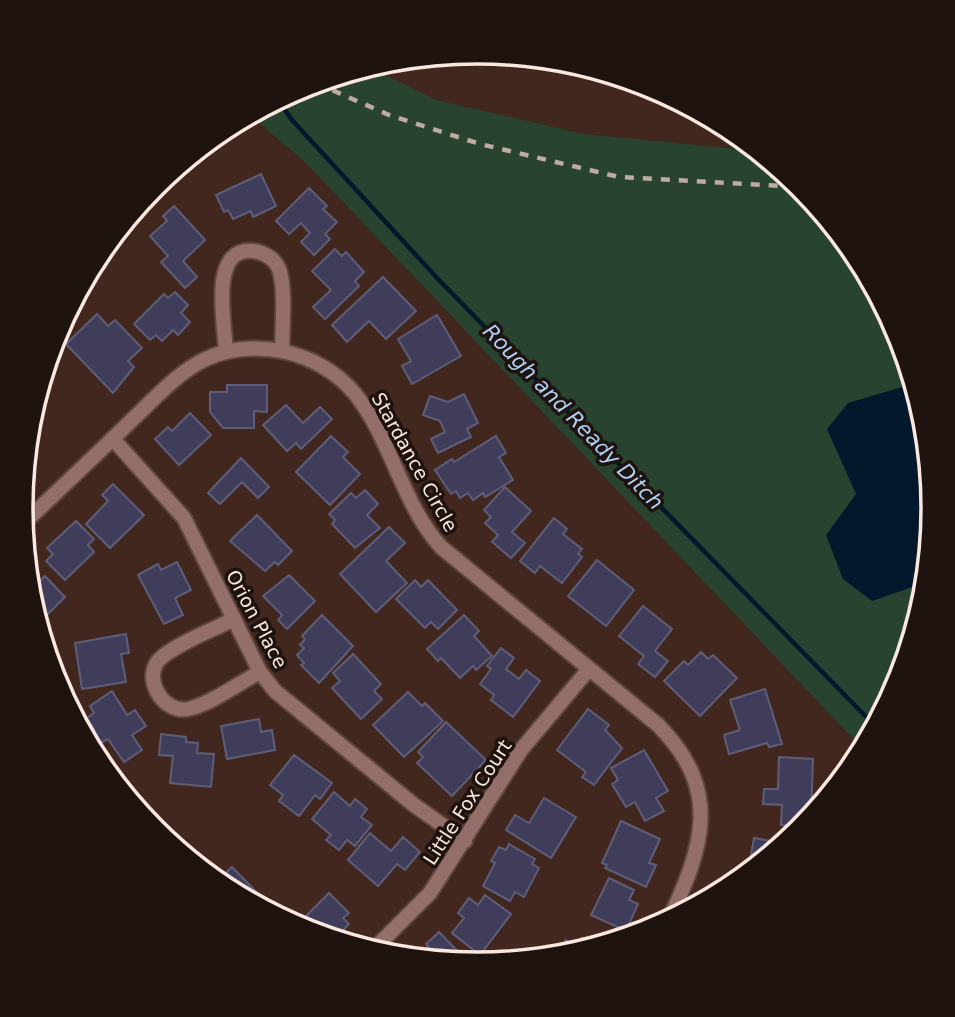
<svg xmlns="http://www.w3.org/2000/svg" width="955" height="1017" font-family="'DejaVu Sans',sans-serif">
	<rect width="100%" height="100%" fill="#41271d"/>
	<path fill="#28432f" d="M369,67L436,100L584,134L758,151L801,186L857,255L899,334L934,509L925,598L899,684L862,753L861,747L308,165L250,115L303,87Z"/>
	<path fill="#03182c" d="M909,385L934,509L927,582L872,601L843,579L826,535L856,494L827,429L848,403Z"/>
	<g fill="none" stroke-linecap="round" stroke-linejoin="round">
		<path stroke="#03182c" stroke-width="4.5" d="M278,100L292,120L438,279L876,727"/>
	</g>
	<g fill="#3f3d5a" stroke="#5f5e7a" stroke-width="2">
		<path d="M261,174L276,206L253,217L251,211L233,219L228,210L224,212L216,195Z"/>
		<path d="M309,188L327,206L323,209L337,222L325,234L330,239L314,255L301,242L310,233L301,223L289,234L276,221Z"/>
		<path d="M174,206L205,240L183,261L197,277L185,288L161,262L168,256L150,236L167,221L163,216Z"/>
		<path d="M335,249L342,256L346,252L364,272L355,281L359,286L325,319L313,307L331,290L312,271Z"/>
		<path d="M383,277L416,311L386,339L369,321L347,342L332,325Z"/>
		<path d="M175,292L188,305L181,313L190,322L178,335L173,330L162,341L156,335L150,340L134,324L164,294L168,298Z"/>
		<path d="M97,314L108,326L115,320L142,348L128,361L134,367L113,393L66,344Z"/>
		<path d="M437,315L461,356L412,384L402,366L411,361L398,339Z"/>
		<path d="M227,385H267V412L254,411V428H223L210,412V392H227Z"/>
		<path d="M464,394L478,423L467,429L471,437L438,453L431,439L445,432L440,421L423,415L430,396L448,402Z"/>
		<path d="M286,405L303,423L320,407L332,419L301,449L296,443L287,451L263,425Z"/>
		<path d="M190,413L211,435L179,465L155,439L168,427L172,431Z"/>
		<path d="M331,436L348,452L343,457L360,474L330,505L296,472Z"/>
		<path d="M496,436L506,453L499,457L513,480L485,497L483,493L473,500L468,493L460,498L456,491L451,494L435,470L452,459L454,462Z"/>
		<path d="M241,458L269,487L258,498L242,482L220,504L208,493Z"/>
		<path d="M113,484L144,515L110,548L86,524L108,501L102,495Z"/>
		<path d="M505,487L531,511L512,532L525,543L511,558L492,542L498,535L485,523L491,517L484,510Z"/>
		<path d="M365,490L378,504L367,515L380,528L355,548L332,524L335,520L329,514L351,493L356,498Z"/>
		<path d="M257,515L292,551L278,565L275,562L265,571L230,541Z"/>
		<path d="M554,518L567,529L563,534L582,549L578,554L582,557L562,583L540,566L535,573L520,561Z"/>
		<path d="M76,521L94,539L88,545L94,552L65,580L46,561L53,554L47,548Z"/>
		<path d="M389,527L405,543L386,561L407,583L376,612L340,574Z"/>
		<path d="M597,560L634,590L606,626L568,596Z"/>
		<path d="M177,562L191,590L175,598L183,615L164,624L138,575L158,564L161,570Z"/>
		<path d="M27,572L38,583L45,576L65,597L38,624L30,597Z"/>
		<path d="M289,575L315,601L287,629L278,620L282,615L263,596Z"/>
		<path d="M415,580L421,587L428,580L457,610L438,629L431,622L425,628L396,599Z"/>
		<path d="M643,606L672,629L655,651L668,661L655,677L638,664L644,656L619,636Z"/>
		<path d="M322,615L353,646L319,683L301,665L304,663L297,655L304,648L300,645L305,639L302,636Z"/>
		<path d="M464,615L479,631L474,636L492,656L476,670L473,666L460,678L441,658L438,661L427,649Z"/>
		<path d="M126,634L129,653L121,654L126,682L82,689L75,643Z"/>
		<path d="M501,648L514,658L506,669L519,679L526,670L540,681L513,717L491,700L494,695L480,684L491,669L487,666Z"/>
		<path d="M701,652L708,659L713,655L737,678L700,716L664,681L684,661L688,665Z"/>
		<path d="M353,654L381,684L374,691L382,699L361,719L332,688L340,681L333,673Z"/>
		<path d="M765,689L782,744L769,747L767,743L729,754L724,735L740,730L730,700Z"/>
		<path d="M112,691L127,715L135,710L146,726L132,735L142,750L124,762L108,739L97,745L89,733L94,729L87,718L94,713L90,706Z"/>
		<path d="M408,692L422,706L425,703L443,721L404,757L373,725Z"/>
		<path d="M588,709L609,725L605,730L622,748L594,785L582,777L586,772L557,750Z"/>
		<path d="M259,719L261,732L272,730L275,750L227,759L221,726Z"/>
		<path d="M446,722L486,760L452,796L417,763L423,757L418,752Z"/>
		<path d="M161,734L186,737V742L198,743L197,753L214,754L211,787L170,783L173,756L159,755Z"/>
		<path d="M644,750L668,791L656,798L664,811L645,821L635,802L626,807L612,784L618,780L611,768Z"/>
		<path d="M294,755L332,783L320,799L315,795L299,816L279,801L283,795L270,785Z"/>
		<path d="M779,757L813,759L811,818L804,826L781,825L782,805L763,804L764,789H778Z"/>
		<path d="M334,792L350,806L355,799L367,809L361,817L372,825L355,846L347,840L339,850L326,840L331,835L312,819Z"/>
		<path d="M544,798L576,817L551,858L506,830L515,815L529,823Z"/>
		<path d="M621,821L660,839L649,863L656,865L646,887L605,868L607,865L602,863Z"/>
		<path d="M784,830L799,833L762,863L750,861L754,838L782,843Z"/>
		<path d="M173,832L206,867L202,870L165,839Z"/>
		<path d="M370,833L391,851L403,837L420,852L405,870L397,864L378,886L348,860Z"/>
		<path d="M509,844L535,859L532,864L539,868L524,897L515,892L510,901L483,886L495,863L491,861L499,847L506,850Z"/>
		<path d="M232,867L263,899L256,905L216,882Z"/>
		<path d="M609,878L634,890L629,900L638,904L626,931L591,915Z"/>
		<path d="M329,893L349,913L343,918L349,924L334,940L302,930L306,926L301,921Z"/>
		<path d="M485,895L511,914L480,955L452,933L464,918L458,913L469,898L478,905Z"/>
		<path d="M439,932L470,964L420,959L430,949L426,944Z"/>
		<path d="M582,938L598,947L557,957L566,940L578,946Z"/>
	</g>
	<g fill="none" stroke-linecap="round" stroke-linejoin="round">
		<g stroke="#5e463c" stroke-width="18">
			<g id="street">
				<path d="M226,352C225,324 208,247 253,251C264,252 275,259 279,269C286,288 282,330 282,351"/>
				<path d="M113,439L184,518L260,672L275,691L414,805L465,841"/>
				<path d="M23,524C60,489 97,454 134,418C154,399 174,377 198,363C249,334 320,350 356,395C392,441 402,504 441,547L658,725C723,791 703,847 668,922"/>
				<path d="M234,619C211,631 182,641 162,657C140,675 162,714 188,709C209,705 241,682 260,672"/>
				<path d="M372,951L430,893L521,750L589,669"/>
			</g>
		</g>
		<use href="#street" stroke="#946e69" stroke-width="14"/>
		<path stroke="#bfaaa2" stroke-width="4.5" stroke-dasharray="9 9" stroke-linecap="butt" d="M316,83L389,115L480,144L619,177L801,187"/>
	</g>
	<g text-anchor="middle" dominant-baseline="central" stroke-width="7" stroke-linejoin="round" paint-order="stroke">
		<g font-size="19" fill="#f9e7e0" stroke="#1f130f">
			<text transform="translate(415 462) rotate(61)">Stardance Circle</text>
			<text transform="translate(257 619) rotate(62)">Orion Place</text>
			<text transform="translate(467 802) rotate(-57)">Little Fox Court</text>
		</g>
		<g font-size="21" font-style="italic" fill="#aed1f5" stroke="#1f130f">
			<text transform="translate(573 417) rotate(46)">Rough and Ready Ditch</text>
		</g>
	</g>
	<path d="M0 0H955V1017H0ZM33 508a444 444 0 1 1 888 0a444 444 0 1 1-888 0Z" fill="#1f130f" fill-rule="evenodd"/>
	<path fill="none" stroke="#f9e7e0" stroke-width="3.5" d="M33 508a444 444 0 1 1 888 0a444 444 0 1 1-888 0Z"/>
</svg>
